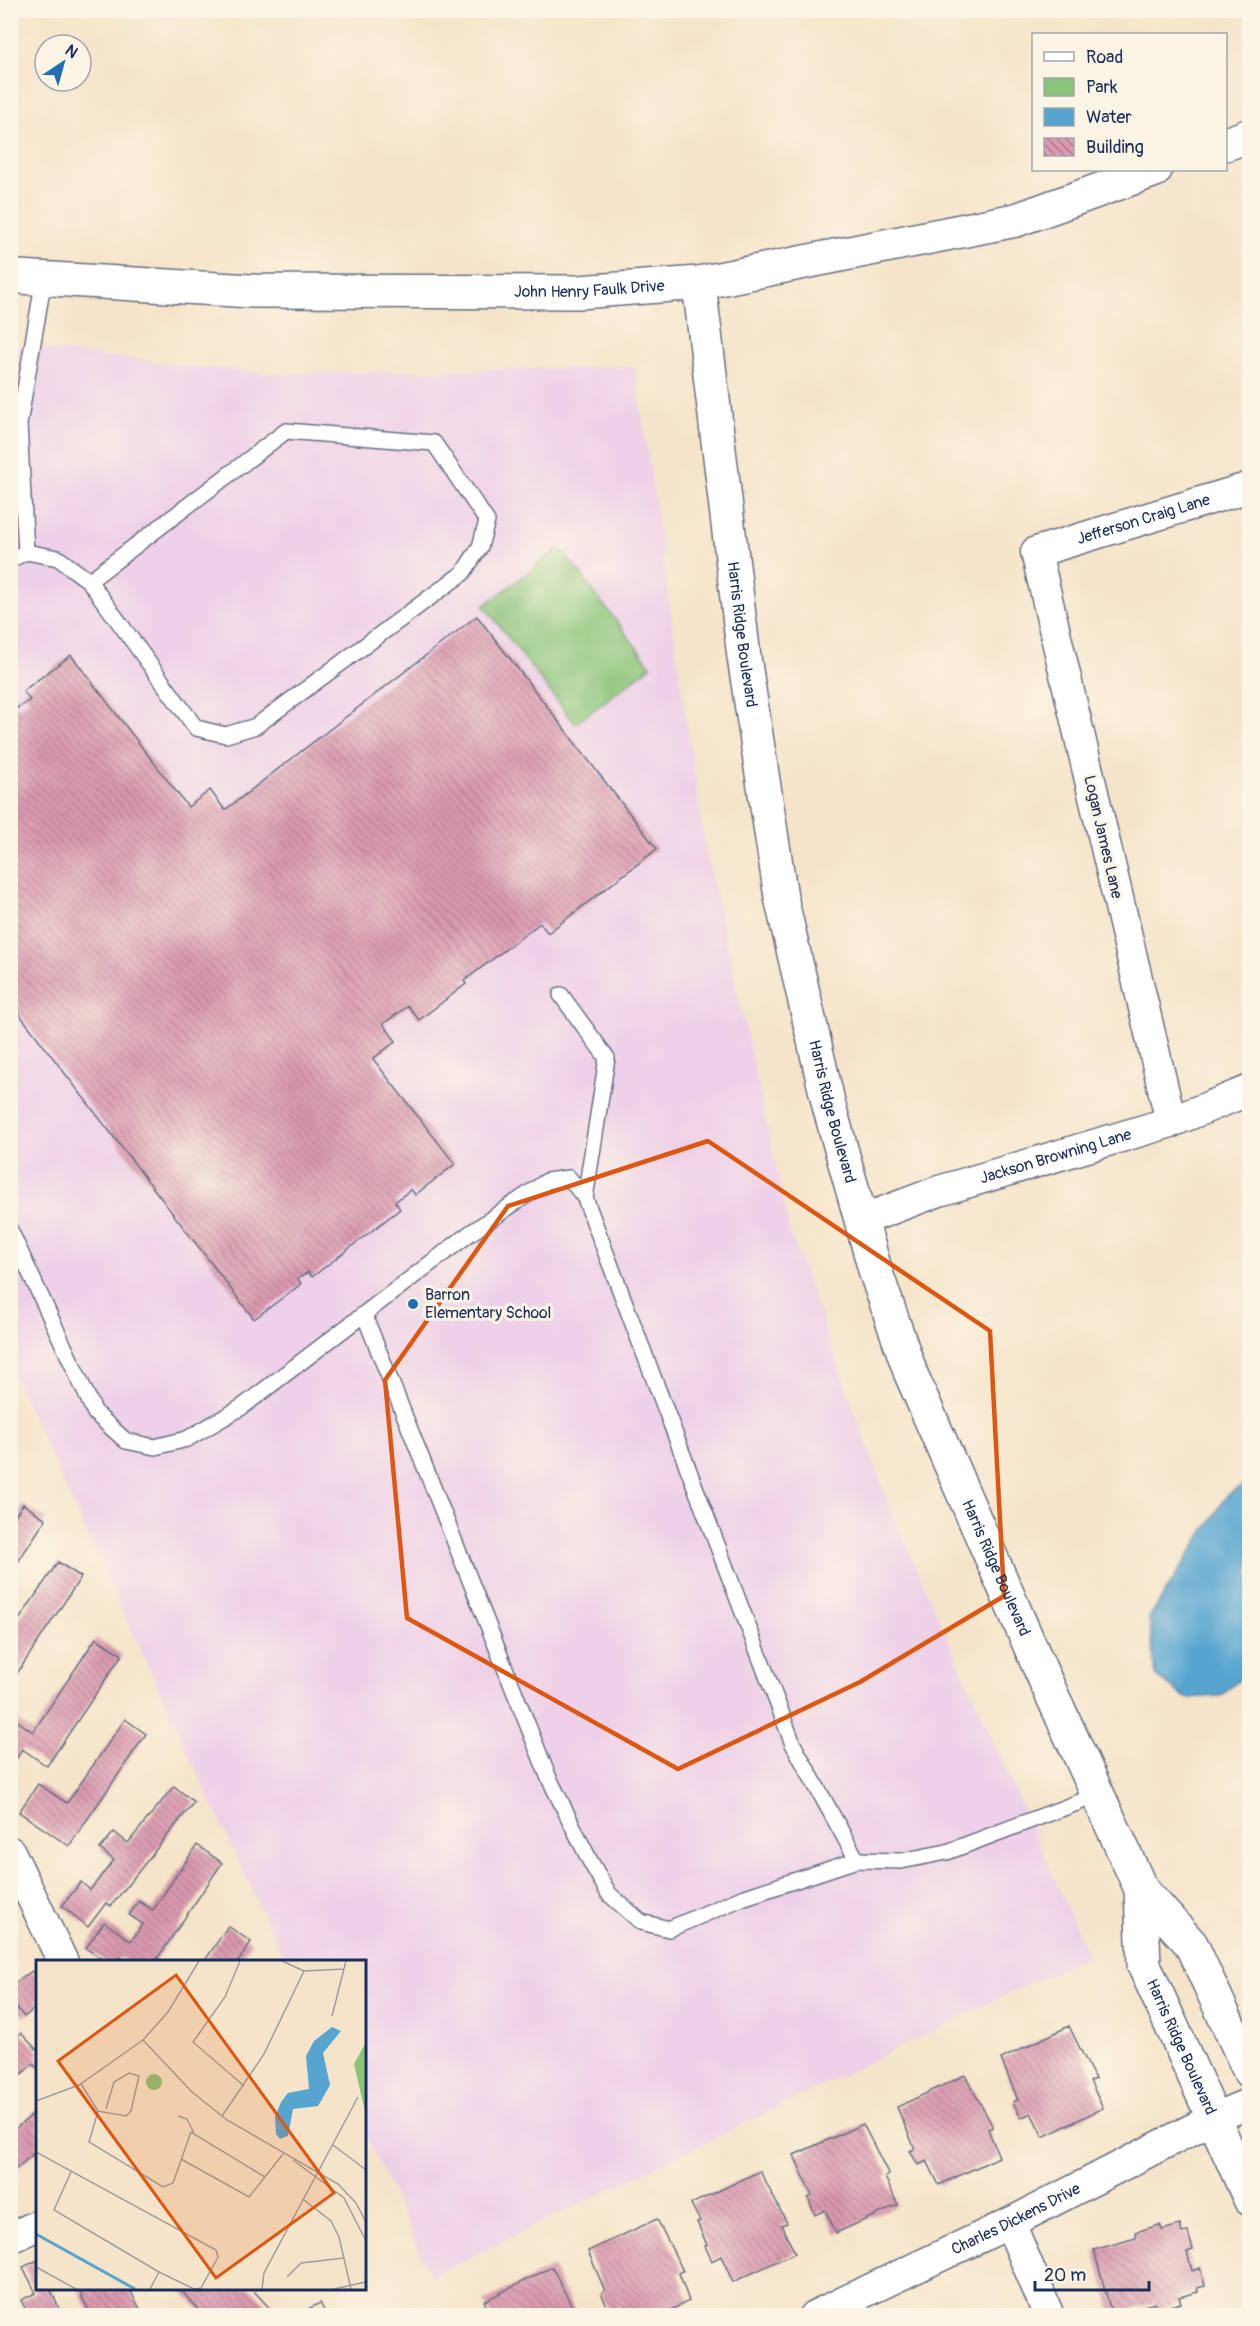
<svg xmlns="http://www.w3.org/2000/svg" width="1260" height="2326" font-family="Pangolin,sans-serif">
	<defs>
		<pattern id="building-back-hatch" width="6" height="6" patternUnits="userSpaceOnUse" patternTransform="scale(1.5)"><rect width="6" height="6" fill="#da99ae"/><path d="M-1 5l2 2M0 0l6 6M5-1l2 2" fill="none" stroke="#b07d91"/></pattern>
	</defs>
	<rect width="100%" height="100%" fill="#fcf5e5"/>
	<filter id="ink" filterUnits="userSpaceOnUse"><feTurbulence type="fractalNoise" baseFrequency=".0167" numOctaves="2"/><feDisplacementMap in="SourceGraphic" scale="12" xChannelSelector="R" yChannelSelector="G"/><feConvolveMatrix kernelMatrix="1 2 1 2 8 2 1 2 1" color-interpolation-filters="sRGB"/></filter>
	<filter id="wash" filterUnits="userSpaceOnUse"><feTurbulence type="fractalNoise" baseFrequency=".008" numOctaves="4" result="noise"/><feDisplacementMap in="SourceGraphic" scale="24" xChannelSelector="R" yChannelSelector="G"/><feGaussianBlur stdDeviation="1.35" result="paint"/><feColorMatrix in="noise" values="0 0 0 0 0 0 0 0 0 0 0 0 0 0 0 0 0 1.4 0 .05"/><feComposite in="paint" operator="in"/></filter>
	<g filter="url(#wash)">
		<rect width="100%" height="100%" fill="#f5e4c9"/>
		<path fill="#eed0e8" d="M10,346L267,374L635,367L704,841L791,1236L892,1513L1088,1955L431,2277L365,2133L364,1962L285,1961L11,1371Z"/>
		<path fill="#8ac479" stroke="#527a6c" stroke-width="1.5" d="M560,548L651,666L575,724L484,606Z"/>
		<path fill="#56a5d0" stroke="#386a97" stroke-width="1.5" d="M1249,1481V1671L1221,1696L1186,1698L1156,1676L1149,1618L1227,1495Z"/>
		<g id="blocks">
			<g fill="url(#building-back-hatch)">
				<path d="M477,616L657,849L548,933L540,923L464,981L466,984L419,1020L408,1006L383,1024L396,1041L373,1059L455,1164L415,1195L411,1189L395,1202L400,1209L312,1277L308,1272L298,1279L301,1284L254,1319L10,1002V703L13,701L18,708L30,700L23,691L71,655L188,807L210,790L225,810Z"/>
				<path d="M23,1504L46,1519L10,1574V1523Z"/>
				<path d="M58,1562L81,1577L10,1684V1633Z"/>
				<path d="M96,1638L122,1655L47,1766L22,1749L17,1758L10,1754V1716L33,1732Z"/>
				<path d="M125,1719L146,1734L69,1846L19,1812L38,1784L67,1803Z"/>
				<path d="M174,1786L194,1802L111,1906L106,1903L88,1927L62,1906L81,1882L90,1890L114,1860L100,1849L114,1832L128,1843Z"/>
				<path d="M197,1845L222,1863L155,1962H127L120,1957L117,1962H106L86,1948L104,1922L131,1941L143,1924L129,1915L139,1901L153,1910Z"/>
				<path d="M228,1926L251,1942L238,1962H204Z"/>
				<path d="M32,1971L38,1978V2006L24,2017L10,1999V1987Z"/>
				<path d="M1069,2026L1095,2079L1090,2081L1103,2108L1043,2137L1031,2113L1021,2118L1013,2102L1018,2100L1001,2059Z"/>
				<path d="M21,2033L38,2051V2069L33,2064L10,2084V2043Z"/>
				<path d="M965,2075L993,2127L988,2129L999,2157L939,2185L927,2161L918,2165L910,2151L915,2149L897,2107Z"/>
				<path d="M38,2110V2150L10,2174V2133Z"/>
				<path d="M863,2124L889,2175L885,2177L898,2205L836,2233L825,2210L815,2215L808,2198L812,2196L794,2155Z"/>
				<path d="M760,2171L787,2223L781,2225L795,2253L733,2282L721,2256L712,2261L705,2246L707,2245L697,2222L700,2221L691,2204Z"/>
				<path d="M657,2219L683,2271L679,2273L689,2301L659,2316H622L618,2306L609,2310L601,2293L605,2291L588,2251Z"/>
				<path d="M1160,2225L1162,2230L1180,2225L1182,2233L1188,2232L1193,2250L1187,2252L1192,2271L1200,2268L1205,2286L1197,2288L1198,2292L1179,2297L1181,2303L1156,2310L1155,2303L1112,2315L1094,2250L1136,2238L1135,2232Z"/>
				<path d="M38,2260V2288H55L51,2290L62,2316H29L21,2300L36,2293L23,2267Z"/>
				<path d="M552,2267L577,2316H491L484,2301Z"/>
				<path d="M78,2288H108L110,2292L118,2288H129L142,2313L137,2316H91Z"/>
				<path d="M179,2288H251L277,2316H205Z"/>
				<path d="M320,2303L327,2316H307L304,2311Z"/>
			</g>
		</g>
	</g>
	<g filter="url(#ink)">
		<use href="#blocks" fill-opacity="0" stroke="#676e83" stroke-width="1.5"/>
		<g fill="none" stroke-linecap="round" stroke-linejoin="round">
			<g stroke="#676e83" stroke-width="18">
				<g id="service">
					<path d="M26,552L19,424L44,278"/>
					<path d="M10,560L26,552L58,558L89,581L196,728L226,735L256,726L463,573L480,547L487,521L434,443L286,431L89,581"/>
					<path d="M561,995L607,1058L585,1198"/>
					<path d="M10,1230L95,1413L126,1441L155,1447L187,1439L242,1407L469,1234L547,1181L569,1178L585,1198L793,1744L857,1860"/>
					<path d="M364,1314L548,1776L589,1859L609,1894L641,1922L669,1929L742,1898L857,1860L901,1861L947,1852L1098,1795"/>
				</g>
			</g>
			<g stroke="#676e83" stroke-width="33">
				<g id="minor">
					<path id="s1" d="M1171,1122L1036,552L1250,487"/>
					<path id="s2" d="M862,1220L939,1191L1171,1122L1250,1090"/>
					<path d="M10,1852L63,1962"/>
					<path d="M1010,2223L1049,2316"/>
					<path d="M10,2238L38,2225"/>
					<path id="s3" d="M814,2316L1010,2223L1214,2118L1250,2103"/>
				</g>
			</g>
			<g stroke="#676e83" stroke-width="36">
				<g id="tertiary">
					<path d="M1226,144L1250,135"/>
					<path id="s4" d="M10,275L19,277L251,291L579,292L699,283L1016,220L1155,170"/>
					<path id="s5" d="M699,283L744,657L781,897L829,1106L876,1273L911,1374L1041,1671L1141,1889L1191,1944L1250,2072"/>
					<path id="s6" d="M1141,1889L1144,1965L1250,2199"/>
				</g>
			</g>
			<use href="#service" stroke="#fff" stroke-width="15"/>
			<use href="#minor" stroke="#fff" stroke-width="30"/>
			<use href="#tertiary" stroke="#fff" stroke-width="33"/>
		</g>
	</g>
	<path fill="none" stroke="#de5710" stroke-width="4.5" stroke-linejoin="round" d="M708,1141L990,1331L1004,1596L860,1682L678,1769L407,1618L385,1380L508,1206Z"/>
	<circle fill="#1f6fb2" stroke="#fcf5e5" stroke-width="2" cx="413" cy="1304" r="6"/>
	<g text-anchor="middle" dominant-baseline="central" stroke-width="6" stroke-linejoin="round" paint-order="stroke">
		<g font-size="16" fill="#1b2f5e" stroke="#fcf5e5">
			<text stroke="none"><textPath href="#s4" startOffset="580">John Henry Faulk Drive</textPath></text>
			<text stroke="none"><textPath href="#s1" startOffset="698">Jefferson Craig Lane</textPath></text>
			<text stroke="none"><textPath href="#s5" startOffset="354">Harris Ridge Boulevard</textPath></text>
			<text transform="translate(1103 837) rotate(77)">Logan James Lane</text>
			<text stroke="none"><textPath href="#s5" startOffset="840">Harris Ridge Boulevard</textPath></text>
			<text stroke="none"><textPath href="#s2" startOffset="204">Jackson Browning Lane</textPath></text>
			<text stroke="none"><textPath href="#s5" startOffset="1326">Harris Ridge Boulevard</textPath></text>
			<text stroke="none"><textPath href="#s6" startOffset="166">Harris Ridge Boulevard</textPath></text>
			<text stroke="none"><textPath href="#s3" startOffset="224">Charles Dickens Drive</textPath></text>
		</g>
		<g font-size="16" fill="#1b2f5e" stroke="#fcf5e5" text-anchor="start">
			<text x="425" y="1295">Barron<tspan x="425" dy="18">Elementary School</tspan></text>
		</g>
	</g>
	<g transform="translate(36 1960)">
		<rect width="330" height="330" fill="#f5e4c9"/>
		<path d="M330,82V156L318,104ZM110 122a8 8 0 1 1 16 0a8 8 0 1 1-16 0Z" fill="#8ac479"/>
		<path d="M296,67L305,71L287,93L294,125L282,146L257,149L252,176L244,179L240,174L239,157L245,142L252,133L273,129L270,96L278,81Z" fill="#56a5d0"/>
		<path fill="none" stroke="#56a5d0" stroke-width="3" d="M0,274L99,329"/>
		<path fill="none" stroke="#9e9c9e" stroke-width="1.5" d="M204,1L189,37L157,82L208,126M246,1L268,11L308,9M296,56L310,1M107,80L156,132L191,160L302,224L320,243L330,262M45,124L62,151M0,141L43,125L107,80L132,52L163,1M70,149L78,122L93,113L103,116L95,151L90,156L62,151L53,182L127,227L137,223L155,172L229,217M142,156L151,159L158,173M186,156L228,94L268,11M297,185L330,210M0,194L2,193L180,290L182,297L165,328L158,329L123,312L18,250L35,212M145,199L213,237L247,194M257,200L308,238L330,281M268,240L295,261L303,277L315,329M0,307L40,329M251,317L265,303L308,298M114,329L123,312M226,329L228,313L322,137M298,329L330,322"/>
		<path fill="#de5710" fill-opacity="0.15" stroke="#de5710" stroke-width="3" d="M140,15L298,233L180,318L22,101Z"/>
		<rect width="330" height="330" fill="none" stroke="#1b2f5e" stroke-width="3"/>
	</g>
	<rect width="1260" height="2326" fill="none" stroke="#fcf5e5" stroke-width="36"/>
	<rect x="1032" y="33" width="195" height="138" fill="#fcf5e5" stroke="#a2a6af" stroke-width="1.5"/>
	<rect x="1044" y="52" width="30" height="9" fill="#ffffff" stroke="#a2a6af" stroke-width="1.5"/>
	<text x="1086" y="63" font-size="18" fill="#1b2f5e">Road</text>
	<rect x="1044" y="78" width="30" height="18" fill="#8ac479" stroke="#a2a6af" stroke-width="1.5"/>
	<text x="1086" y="93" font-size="18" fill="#1b2f5e">Park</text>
	<rect x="1044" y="108" width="30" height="18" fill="#56a5d0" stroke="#a2a6af" stroke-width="1.5"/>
	<text x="1086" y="123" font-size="18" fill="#1b2f5e">Water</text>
	<rect x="1044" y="138" width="30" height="18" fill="url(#building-back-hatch)" stroke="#a2a6af" stroke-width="1.5"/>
	<text x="1086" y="153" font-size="18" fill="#1b2f5e">Building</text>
	<g transform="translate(63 63) rotate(36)"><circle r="28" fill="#fcf5e5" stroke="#a2a6af" stroke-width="1.5"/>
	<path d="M0-4.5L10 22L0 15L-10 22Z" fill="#1f6fb2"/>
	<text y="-9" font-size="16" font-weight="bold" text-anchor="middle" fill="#1b2f5e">N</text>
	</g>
	<path d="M1035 2281v9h114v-9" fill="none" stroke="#1b2f5e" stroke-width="3"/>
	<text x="1044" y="2281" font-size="18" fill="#1b2f5e" stroke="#fcf5e5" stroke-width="4.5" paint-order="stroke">20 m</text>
</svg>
